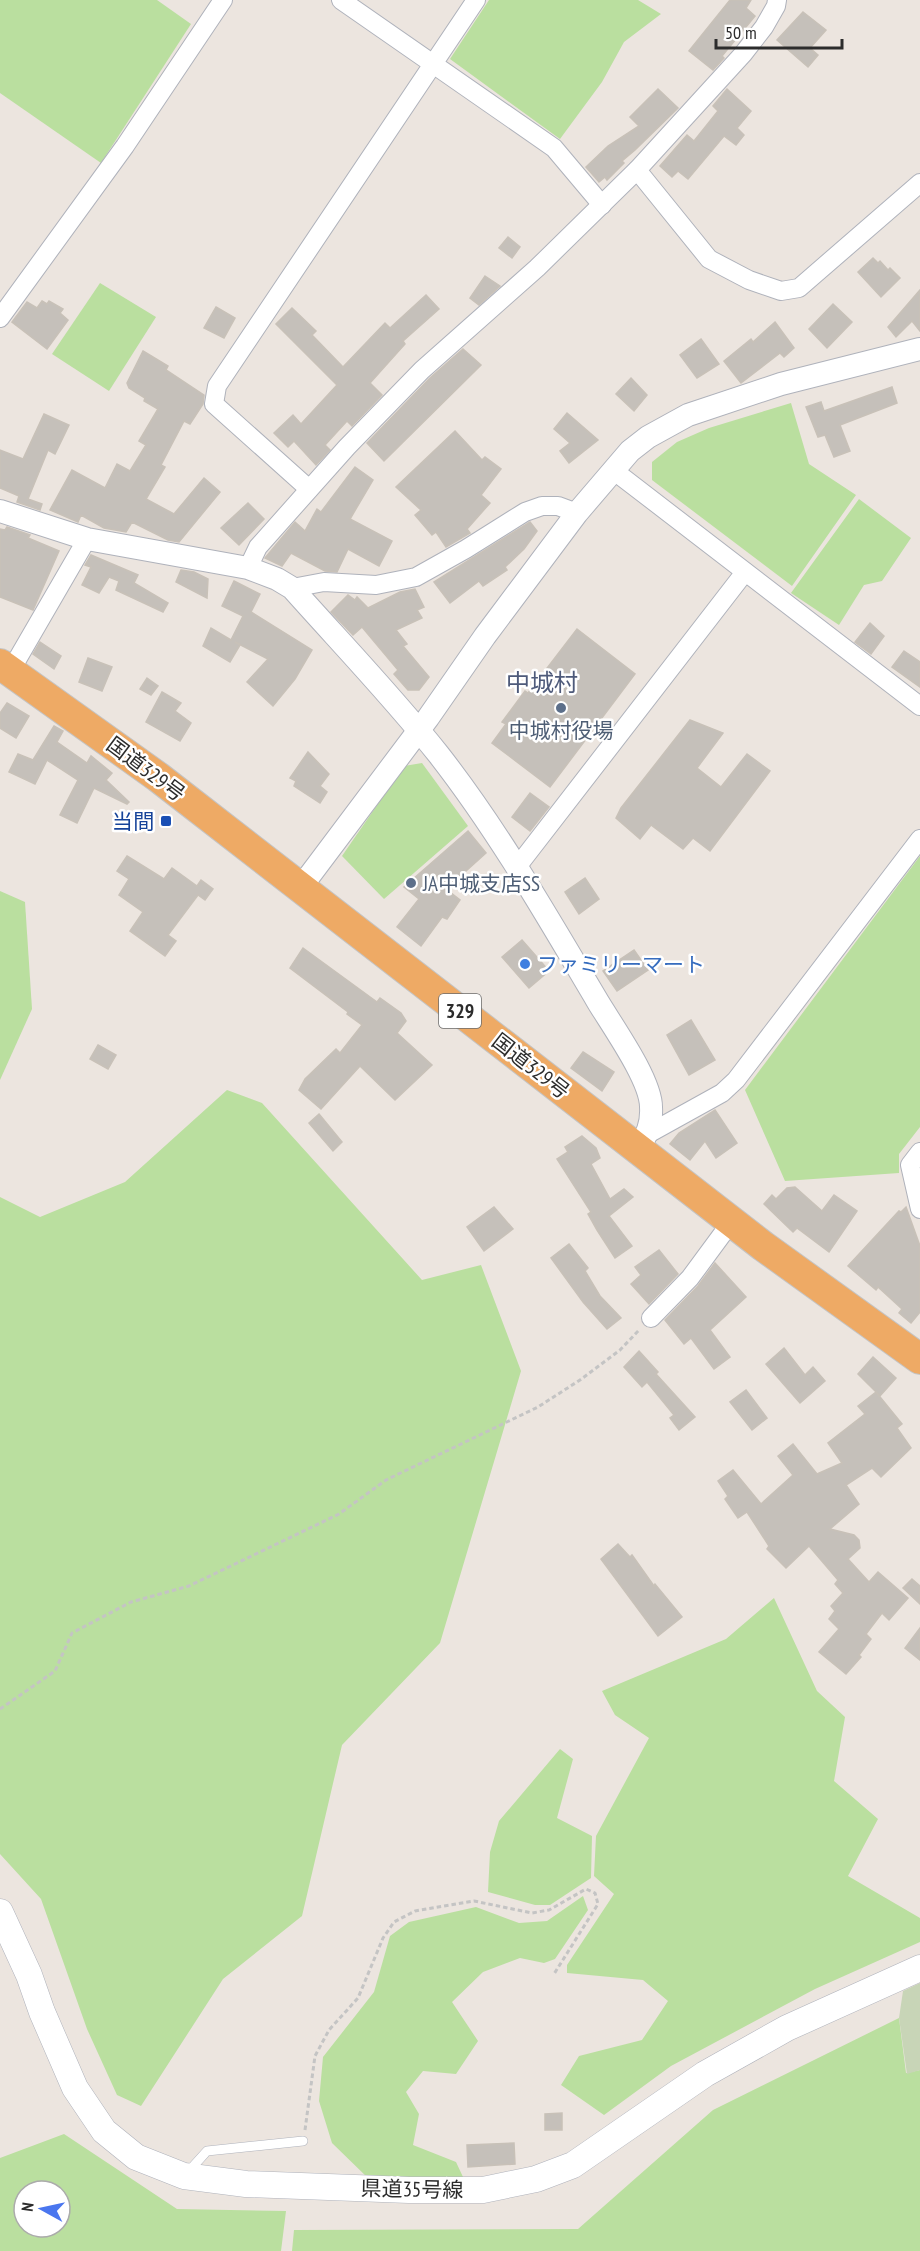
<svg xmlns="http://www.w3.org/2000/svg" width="920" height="2251" font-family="'PT Sans Narrow','Noto Sans JP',sans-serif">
	<rect width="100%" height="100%" fill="#ece5df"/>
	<g fill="#badf9f" fill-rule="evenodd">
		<path d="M157,0L191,24L101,163L0,93V0Z"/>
		<path d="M489,0H638L661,14L624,42L602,82L560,139L450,59Z"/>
		<path d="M100,283L156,317L109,391L52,354Z"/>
		<path d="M791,403L809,464L856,495L792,586L652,480V462L677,442L709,428Z"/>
		<path d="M859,499L911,538L882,581L864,585L839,625L791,593Z"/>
		<path d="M422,763L468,826L384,899L342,856L404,766Z"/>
		<path d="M920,856V1127L899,1154V1173L785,1181L745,1090Z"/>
		<path d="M0,891L25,902L32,1009L0,1080Z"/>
		<path d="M227,1090L262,1103L422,1280L481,1265L521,1371L440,1643L342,1745L302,1916L223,1979L141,2106L117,2095L87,2029L41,1899L0,1854V1197L40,1217L125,1182Z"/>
		<path d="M774,1598L817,1691L845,1717L834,1781L878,1819L848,1876L920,1918V1942L815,1989L671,2066L604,2115L561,2085L579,2056L642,2040L668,2001L643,1980L567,1973V1965L614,1894L594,1876L596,1836L649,1738L615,1715L602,1691L726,1639Z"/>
		<path d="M560,1749L573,1759L557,1818L592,1836L591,1878L550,1905H535L488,1892L490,1852L499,1821Z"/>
		<path d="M583,1896L588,1910L555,1959L544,1963L520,1958L483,1972L452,2002L478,2041L456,2074L423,2071L406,2092L419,2114L413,2145L456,2162L463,2177L370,2180L332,2143L319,2101L323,2057L374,1992L390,1936L409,1922L476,1907L519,1923L547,1921Z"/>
		<path d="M899,2018L906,2073L920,2070V2251H292L294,2230L578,2229L713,2110Z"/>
		<path d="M64,2134L177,2209L286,2211L281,2251H0V2158ZM24,2191H60V2227H24Z"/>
	</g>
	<path fill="#c8d5b7" d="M920,1983V2070L907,2074L899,2018L903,1991Z"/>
	<g fill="#c5c0ba" stroke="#c8c1b8" stroke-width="1.5">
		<path d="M730,0H751L746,8L755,16L722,56L724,58L713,70L689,51Z"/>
		<path d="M803,12L826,30L810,48L818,55L808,67L777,40Z"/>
		<path d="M658,89L678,108L635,150L622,161L624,163L607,180L605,177L599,182L586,167L608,146L639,126L630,117Z"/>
		<path d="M727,89L751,111L737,128L744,135L736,145L724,136L688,179L678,171L672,177L660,166L687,135L694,141L718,111L713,106Z"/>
		<path d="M508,237L520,247L512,258L499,248Z"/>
		<path d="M873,258L878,263L880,261L888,270L890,268L900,278L881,297L858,272Z"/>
		<path d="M485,276L500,286L479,305L470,298Z"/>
		<path d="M920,290V331L912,321L896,337L888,327Z"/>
		<path d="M426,295L439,309L403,341L405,344L370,383L382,395L352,426L347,421L325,445L330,450L316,465L294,441L288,447L274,433L293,415L301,424L337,385L276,324L292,308L316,331L312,335L343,367L385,323L390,328Z"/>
		<path d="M42,301L47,304L49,301L63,309L60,313L68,320L47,349L12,322L27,302L37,308Z"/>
		<path d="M833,304L852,322L827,348L809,329Z"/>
		<path d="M216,307L235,318L224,338L204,328Z"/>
		<path d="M775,322L794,348L784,357L780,353L741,383L724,361L751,339L753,342Z"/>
		<path d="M701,339L719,364L697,378L680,355Z"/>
		<path d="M463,349L481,365L384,461L367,443L370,440L430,378Z"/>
		<path d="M143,351L168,366L166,370L204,395L203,404L190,424L184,421L161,465L165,467L146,499L174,514L204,478L220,492L179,542L168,540L132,522L126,532L104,528L81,515L78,522L50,510L72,470L105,488L117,464L130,471L146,445L139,441L158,409L144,401L145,398L129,388L127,383Z"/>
		<path d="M631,378L647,395L634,411L616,394Z"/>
		<path d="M892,387L897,403L840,425L850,451L834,457L825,435L818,437L806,407L821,402L824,411Z"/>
		<path d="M567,413L598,440L569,463L560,451L570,443L554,429Z"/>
		<path d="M44,414L69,425L55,454L48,450L28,499L42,504L40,510L17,502L19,496L0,488V450L23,459Z"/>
		<path d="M455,431L482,460L485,457L501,469L481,495L490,503L467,529L470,533L446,547L436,532L432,535L415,515L421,510L396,487Z"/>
		<path d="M355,467L373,480L350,519L392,541L379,566L348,549L337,572L325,571L291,553L282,566L265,558L295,522L305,531L317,509L321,512Z"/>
		<path d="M248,503L264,519L239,545L221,528Z"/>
		<path d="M530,522L537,531L524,549L505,567L507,570L483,586L479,581L450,603L434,582Z"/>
		<path d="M7,527L30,535L28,538L59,551L33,610L0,597V529L5,530Z"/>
		<path d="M91,555L138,575L134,583L168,603L163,612L116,590L119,581L109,577L99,593L82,585L91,567L85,565Z"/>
		<path d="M181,570L194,572L208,579L207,598L176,582Z"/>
		<path d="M234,581L260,594L251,612L312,650L295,679L273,706L247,682L268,659L235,642L240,645L230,662L203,646L211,628L231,640L243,616L222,606Z"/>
		<path d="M415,589L424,607L417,610L422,618L396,630L407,644L403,646L429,677L419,690H408L394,674L398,670L362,627L353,635L331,612L348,595L355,600L357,597L368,608L400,592Z"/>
		<path d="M870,623L884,636L871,654L855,642Z"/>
		<path d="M577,629L635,674L550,787L492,743L506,724L502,722L525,691L528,693Z"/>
		<path d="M40,642L61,656L54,669L33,654Z"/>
		<path d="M904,651L920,662V687L892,667Z"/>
		<path d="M88,658L112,667L102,691L79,682Z"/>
		<path d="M147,678L158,686L151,695L140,689Z"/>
		<path d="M162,692L181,703L175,711L191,723L180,741L146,722Z"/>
		<path d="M7,703L29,716L16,738L0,728V713Z"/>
		<path d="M690,720L723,733L697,768L721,787L747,754L770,771L710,851L693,838L683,849L651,825L640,839L616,818L621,808Z"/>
		<path d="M54,726L63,731L57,742L87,763L91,756L112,773L106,780L129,802L127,804L94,788L77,823L60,815L78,780L47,760L35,784L9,772L18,754L33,760Z"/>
		<path d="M308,752L329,774L320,786L327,792L320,803L294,786L296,781L290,778Z"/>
		<path d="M530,793L549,807L530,831L512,817Z"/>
		<path d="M468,831L486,853L446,889L460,900L447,919L442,917L421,946L397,927L419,899L404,887Z"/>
		<path d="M127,856L164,879L172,868L197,886L201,880L213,889L205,900L198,895L168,935L176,941L165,956L130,931L143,912L119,895L129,879L117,871Z"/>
		<path d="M585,878L599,899L579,914L565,892Z"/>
		<path d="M522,940L549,971L529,988L502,957Z"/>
		<path d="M303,948L377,1002L380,998L401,1013L406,1021L397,1033L432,1065L395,1100L360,1066L321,1109L299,1090L305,1079L336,1049L340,1053L362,1025L347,1014L348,1012L290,968Z"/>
		<path d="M634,950L648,970L617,991L603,971Z"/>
		<path d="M691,1020L715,1060L689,1075L667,1035Z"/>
		<path d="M98,1045L116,1055L108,1069L90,1059Z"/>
		<path d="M583,1052L614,1072L602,1091L571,1068Z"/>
		<path d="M715,1110L737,1143L716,1158L705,1141L690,1160L670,1144L679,1133Z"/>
		<path d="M319,1114L342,1142L333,1151L309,1123Z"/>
		<path d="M582,1136L596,1148L600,1158L591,1164L610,1199L624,1189L633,1197L609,1216L632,1246L615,1258L597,1230L588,1214L591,1212L557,1159L568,1152L565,1147Z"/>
		<path d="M795,1187L822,1211L834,1195L857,1211L829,1252L797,1228L793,1232L764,1204L772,1195L776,1199L787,1188Z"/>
		<path d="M494,1207L513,1229L484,1251L467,1227Z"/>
		<path d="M906,1207L920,1246V1312L911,1323L899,1313L902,1309L878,1287L876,1290L848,1266L899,1211L901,1212Z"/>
		<path d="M569,1244L588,1268L585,1271L600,1296L621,1318L607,1329L583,1302L551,1258Z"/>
		<path d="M659,1250L678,1274L649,1304L631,1284L641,1275L635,1267Z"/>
		<path d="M715,1263L746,1297L710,1330L730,1357L714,1369L691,1338L684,1344L665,1320L698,1286Z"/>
		<path d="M784,1348L805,1375L813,1367L825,1381L800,1403L766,1364Z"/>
		<path d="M639,1351L658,1372L656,1374L695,1417L679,1430L670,1418L674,1415L647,1382L642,1387L624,1367Z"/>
		<path d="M873,1357L896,1378L880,1396L858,1374Z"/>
		<path d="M746,1390L767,1418L752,1430L730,1402Z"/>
		<path d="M876,1392L902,1424L897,1428L911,1448L881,1477L872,1468L846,1485L859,1504L830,1529L854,1535L859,1540L860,1548L848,1559L869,1582L878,1572L908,1598L889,1620L882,1613L866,1634L871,1639L859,1655L861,1657L846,1674L819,1652L839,1629L829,1619L835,1611L831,1606L843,1593L835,1584L838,1580L809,1546L786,1568L767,1549L769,1546L747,1512L738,1518L725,1499L728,1496L718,1481L733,1470L761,1504L793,1475L778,1456L793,1444L817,1474L842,1463L828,1443L865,1414L858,1406Z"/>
		<path d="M618,1544L630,1557L632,1555L654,1586L655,1584L682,1617L658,1636L601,1559Z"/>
		<path d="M912,1579L920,1586V1604L903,1588Z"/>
		<path d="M920,1628V1660L905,1648Z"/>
		<path d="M562,2113V2130H545V2114Z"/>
		<path d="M514,2143L515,2164L468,2167L467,2145Z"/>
	</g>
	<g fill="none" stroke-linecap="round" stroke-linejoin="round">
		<g stroke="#afb2bb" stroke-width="10">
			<path id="service" d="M188,2172L207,2151L303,2141"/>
		</g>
		<g stroke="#afb2bb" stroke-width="20">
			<g id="minor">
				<path d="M341,0L554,148L602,205"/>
				<path d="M637,170L709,259L749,280L781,291L799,288L920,183"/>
				<path d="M0,318L125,146L223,0"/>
				<path d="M613,470L920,706"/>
				<path d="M309,489L214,404L217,386L476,0"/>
				<path d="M248,568L258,547L347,447L422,370L537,268L637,170L743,54L764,27L776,6L777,0"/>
				<path d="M292,588L324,582L376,585L416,577L466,549L525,512L542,506H558L577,513"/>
				<path d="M11,670L87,539"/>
				<path d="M517,867L745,572"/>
				<path d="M648,1134L722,1093L736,1080L920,839"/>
				<path d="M920,1152L910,1165L920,1209"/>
				<path d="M651,1318L690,1278L732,1221"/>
			</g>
		</g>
		<g stroke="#afb2bb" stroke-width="24">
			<g id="tertiary">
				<path d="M0,511L87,539L248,568L277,579L292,588C341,643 393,697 439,755C499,832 548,918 598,1002C613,1027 651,1080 651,1107C652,1124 647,1135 638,1149"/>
				<path d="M301,887L428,718L485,636L577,513L630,451L648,437L688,415L781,384L920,349"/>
			</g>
		</g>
		<g stroke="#afb2bb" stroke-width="27">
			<path id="secondary" d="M0,1912L29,1975L42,2012L75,2088L104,2131L136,2157L184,2176L246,2184L409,2190H483L536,2179L573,2165L705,2074L787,2028L920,1968"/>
		</g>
		<g stroke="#c4c4c4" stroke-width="32">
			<path id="trunk" d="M0,664L158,777L763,1246L920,1359"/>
		</g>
		<g stroke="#c4c4c4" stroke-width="3" stroke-dasharray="4.5 3" stroke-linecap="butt">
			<path d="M0,1709L55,1671L72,1633L131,1602L189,1586L339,1514L386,1480L538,1407L580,1380L620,1350L640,1329"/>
			<path d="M305,2130L315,2056L329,2030L358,1998L383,1938L394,1922L415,1911L474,1901L532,1913L549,1910L586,1889L595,1893L598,1904L554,1974"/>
		</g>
		<use href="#service" stroke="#fff" stroke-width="9"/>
		<use href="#minor" stroke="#fff" stroke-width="18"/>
		<use href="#tertiary" stroke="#fff" stroke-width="22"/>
		<use href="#secondary" stroke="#fff" stroke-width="26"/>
		<use href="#trunk" stroke="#eeaa65" stroke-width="30"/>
	</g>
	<g fill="#5c6f8a" stroke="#fff" stroke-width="2">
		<circle cx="561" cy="708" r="6"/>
		<circle cx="411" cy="883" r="6"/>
	</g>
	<rect fill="#1a4fb4" stroke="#fff" stroke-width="2" x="160" y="815" width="12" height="12" rx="3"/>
	<circle fill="#3f7fe0" stroke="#fff" stroke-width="2" cx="525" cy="964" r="6"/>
	<g text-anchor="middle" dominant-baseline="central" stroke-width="5" stroke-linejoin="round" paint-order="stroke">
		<rect fill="#fff" stroke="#6b6b6b" stroke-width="1.5" x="439" y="994" width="42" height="34" rx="4.5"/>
		<g font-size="20" font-weight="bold" fill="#2c2c2c">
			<text x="460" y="1011">329</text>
		</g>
		<g font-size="21" fill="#4e5e75" stroke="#fff">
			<text x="561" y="730">中城村役場</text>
			<text x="423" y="883" text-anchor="start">JA中城支店SS</text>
		</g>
		<g font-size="21" fill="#2c2c2c" stroke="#fff">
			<text transform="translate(146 769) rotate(37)">国道329号</text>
			<text transform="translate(531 1066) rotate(38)">国道329号</text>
			<text transform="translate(412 2189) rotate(1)">県道35号線</text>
		</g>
		<g font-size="21" fill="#164399" stroke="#fff" text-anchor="end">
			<text x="154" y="821">当間</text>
		</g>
		<g font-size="21" fill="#366cbe" stroke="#fff" text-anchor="start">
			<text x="537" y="964">ファミリーマート</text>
		</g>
		<g font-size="24" fill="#4e5a7a" stroke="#fff">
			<text x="542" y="682">中城村</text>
		</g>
	</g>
	<g transform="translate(42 2209) rotate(278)"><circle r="28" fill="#ffffff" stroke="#ababab" stroke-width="1.5"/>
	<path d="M0-4.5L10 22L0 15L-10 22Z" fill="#4a76ef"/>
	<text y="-9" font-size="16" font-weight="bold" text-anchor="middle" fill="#2c2c2c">N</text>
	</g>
	<path d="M716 39v9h126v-9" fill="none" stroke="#2c2c2c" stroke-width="3"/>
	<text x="725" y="39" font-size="18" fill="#2c2c2c" stroke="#ffffff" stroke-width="4.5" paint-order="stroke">50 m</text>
</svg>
